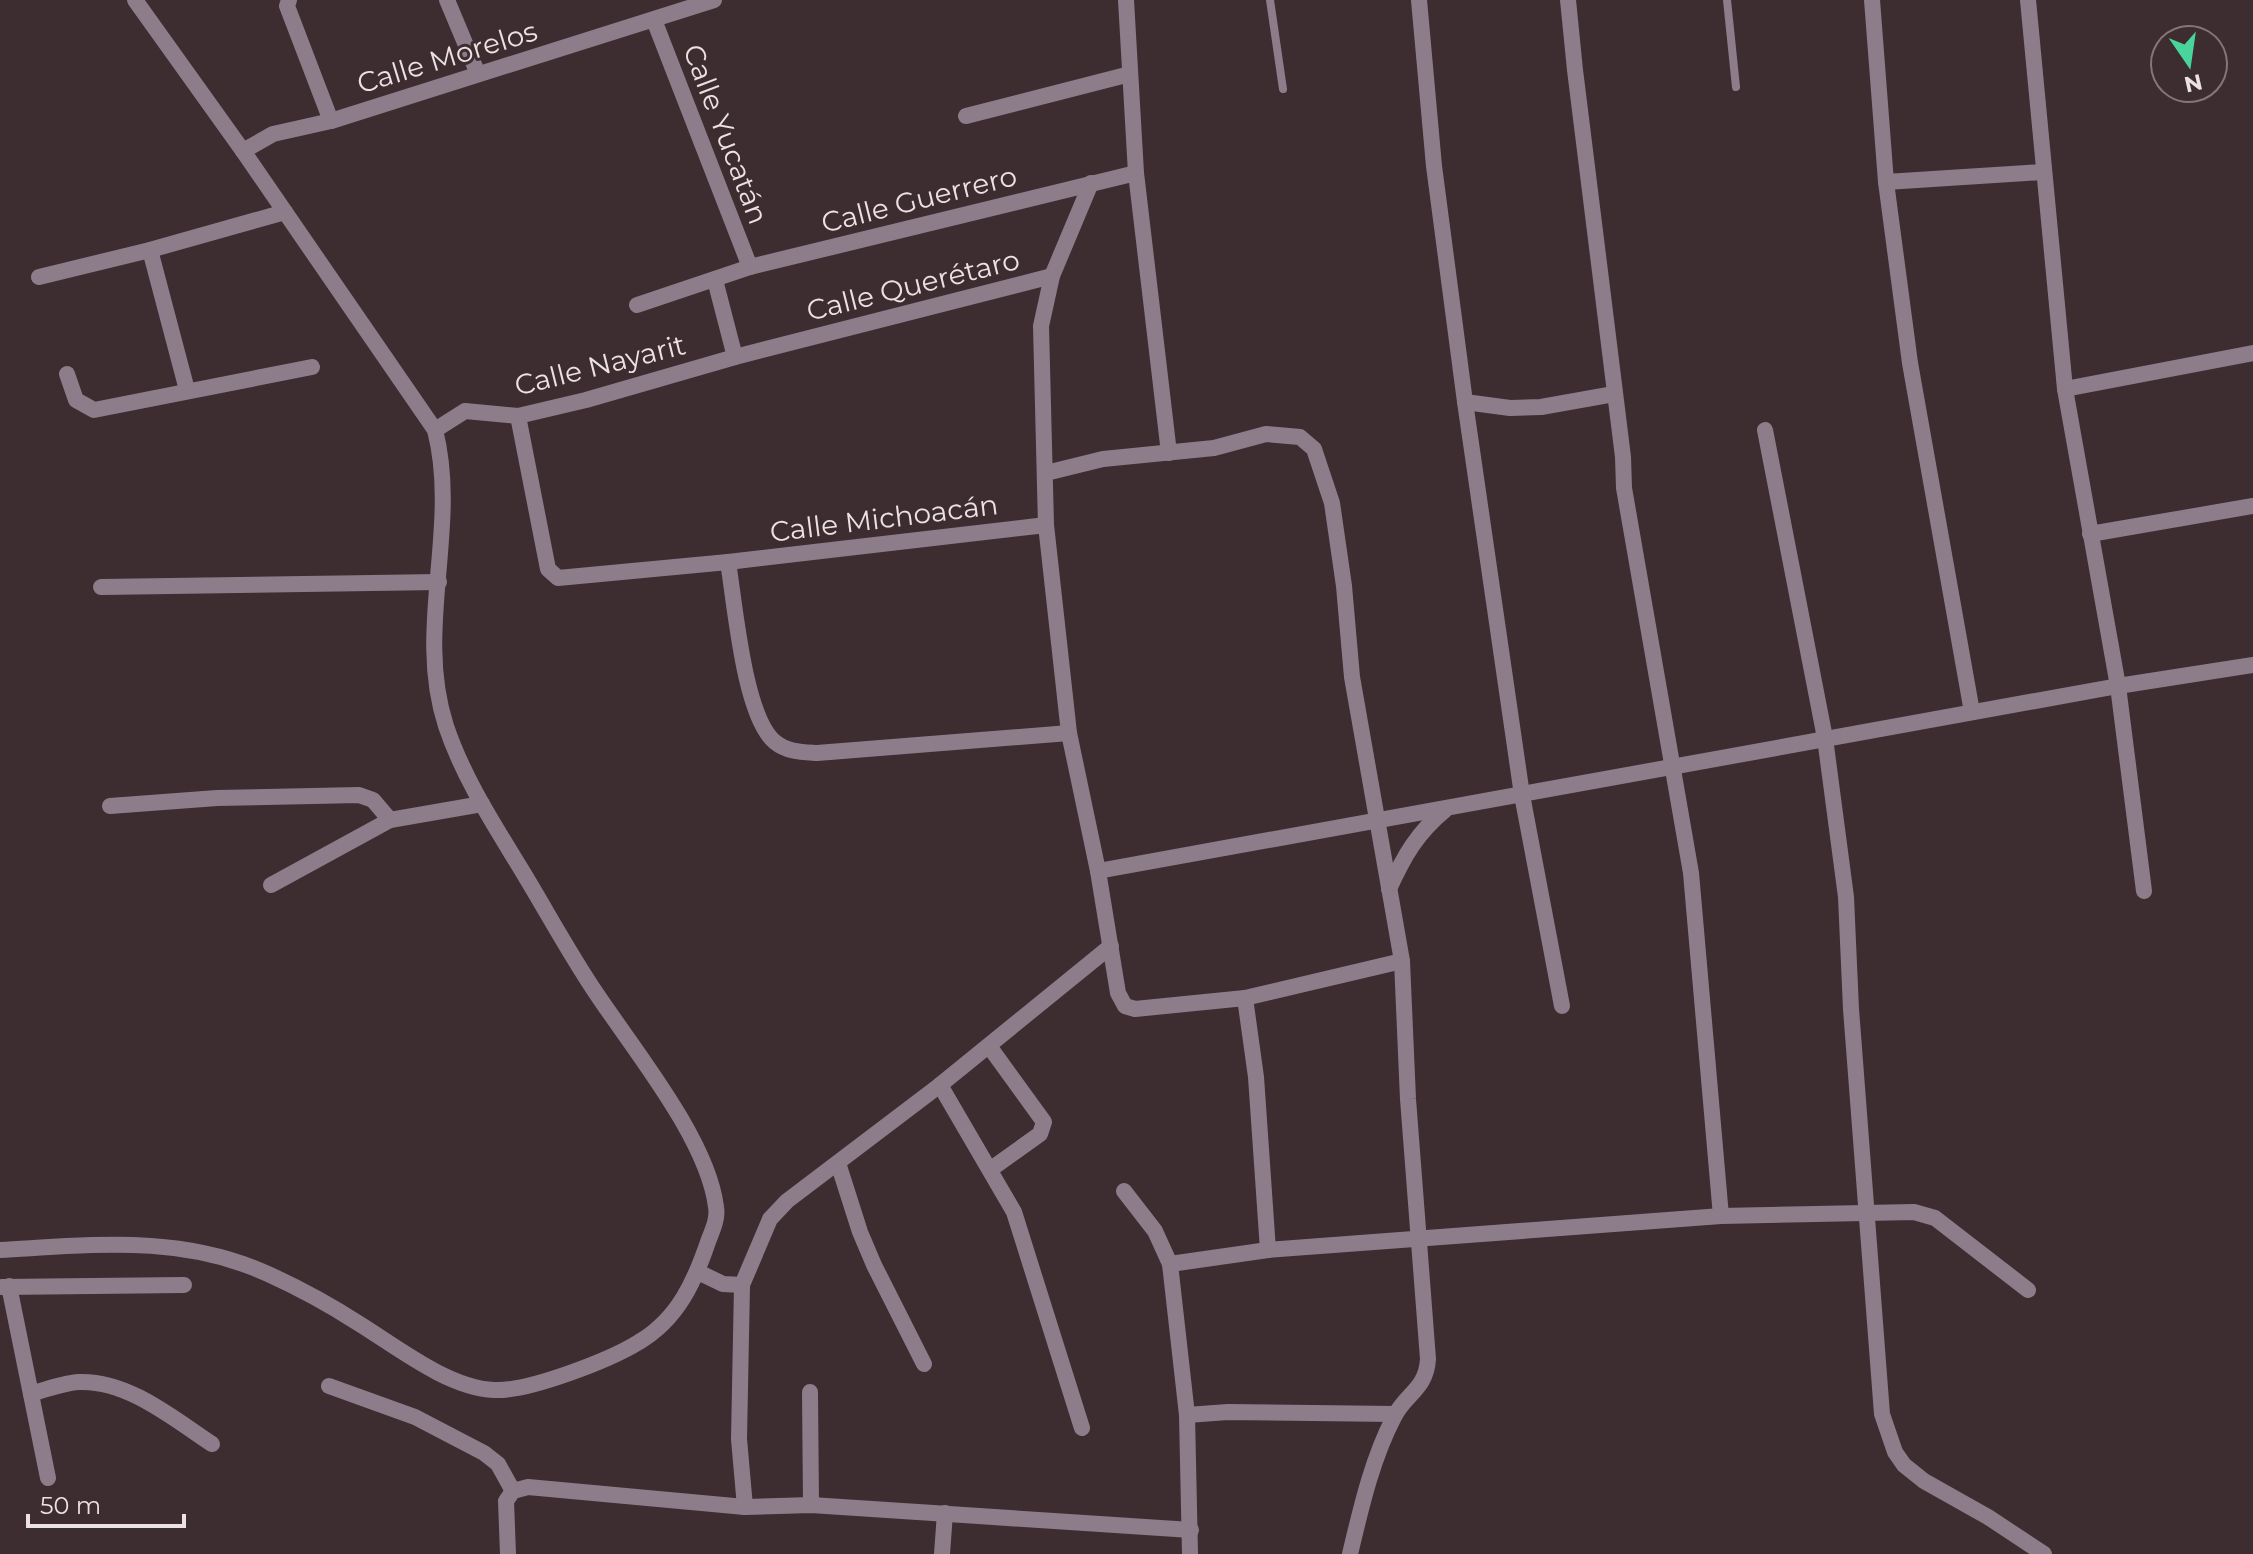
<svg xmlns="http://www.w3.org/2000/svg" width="2253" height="1554" font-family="Montserrat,sans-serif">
	<rect width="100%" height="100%" fill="#3d2d30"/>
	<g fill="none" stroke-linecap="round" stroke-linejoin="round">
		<g stroke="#8d7d8a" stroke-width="8">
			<path d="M1270,0L1283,89"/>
			<path d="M1727,0L1736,87"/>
		</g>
		<g stroke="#8d7d8a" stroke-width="16">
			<path d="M289,0L287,6L331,121"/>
			<path d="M447,0L478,74"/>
			<path d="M1126,0L1136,173L1169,453"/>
			<path d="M1419,0L1434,166L1465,402L1522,795L1562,1006"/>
			<path d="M1568,0L1575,70L1623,457L1624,488L1691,873L1721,1216"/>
			<path d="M1872,0L1886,182L1910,363L1972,712"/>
			<path d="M2028,0L2065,389L2118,686L2144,891"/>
			<path d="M654,20L750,267"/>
			<path d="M966,116L1130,74"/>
			<path d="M243,151L273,134L331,121L714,0"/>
			<path d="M1886,182L2043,172"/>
			<path d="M1091,183L1052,276L1041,326L1046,525L1069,733L1098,871L1118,993L1125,1006L1135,1009L1245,998L1402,961"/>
			<path d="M150,250L187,390"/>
			<path d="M39,277L150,250L285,212"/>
			<path d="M715,280L735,357"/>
			<path d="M637,305L750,267L1136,173"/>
			<path d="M67,374L76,400L94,410L312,367"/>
			<path d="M2065,389L2253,353"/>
			<path d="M1465,402L1510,408L1541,407L1614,394"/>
			<path d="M518,416L548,569L558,578L728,562L1046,525"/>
			<path d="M435,430L465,411L518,416L586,400L735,357L1052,276"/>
			<path d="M1765,430L1825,738L1846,897L1851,1009L1882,1414L1895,1452L1904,1465L1924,1481L1988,1517L2044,1554"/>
			<path d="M1046,473L1103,459L1214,448L1266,434L1300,437L1314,449L1332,503L1344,586L1352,677L1402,961L1408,1099L1428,1359C1426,1390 1406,1393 1394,1417C1372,1459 1361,1508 1350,1554"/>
			<path d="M2090,534L2253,506"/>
			<path d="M728,562C735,604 744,717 775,742C787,752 802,752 817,753L1069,733"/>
			<path d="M101,587L439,582"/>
			<path d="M110,806L217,798L359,795L373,800L390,820"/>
			<path d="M1098,871L2118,686L2253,665"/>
			<path d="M271,885L390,820L482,804"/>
			<path d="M1389,889C1404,856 1417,833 1445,810"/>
			<path d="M1245,998L1256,1077L1268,1250"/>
			<path d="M989,1046L1044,1122L1040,1134L991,1169"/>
			<path d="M940,1085L1014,1212L1082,1428"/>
			<path d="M838,1163L860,1232L874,1265L924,1364"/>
			<path d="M1124,1191L1155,1231L1170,1264"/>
			<path d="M0,1250C93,1245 181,1234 268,1274C299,1288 330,1305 358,1323C397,1347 448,1388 494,1390C528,1392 610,1360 639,1342C678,1319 695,1281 709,1239C713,1229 718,1218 716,1207C708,1140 634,1050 596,993C569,953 546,910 521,869C493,823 463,777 446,726C414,629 460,527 435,430L243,151L135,0"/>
			<path d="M698,1272L723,1284L742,1285"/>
			<path d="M9,1286L48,1478"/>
			<path d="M2,1287L184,1285"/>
			<path d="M329,1386L415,1417L484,1453L498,1464L513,1491"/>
			<path d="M810,1392L811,1505"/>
			<path d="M31,1394C47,1389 63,1383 79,1382C128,1380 174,1419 212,1444"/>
			<path d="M1187,1415L1228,1412L1395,1414"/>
			<path d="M745,1507L739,1439L742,1285L770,1219L787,1201L940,1085L1111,946"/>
			<path d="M508,1554L506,1501L513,1491L528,1487L745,1507L811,1505L1191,1530"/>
			<path d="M942,1554L945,1513"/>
			<path d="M1190,1554L1187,1415L1170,1264L1268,1250L1721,1216L1914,1212L1935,1218L2028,1290"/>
		</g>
	</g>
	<g text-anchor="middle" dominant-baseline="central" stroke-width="6" stroke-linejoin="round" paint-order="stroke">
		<g font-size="28" fill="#ece1e3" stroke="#3d2d30">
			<text transform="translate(447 57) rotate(-17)">Calle Morelos</text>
			<text transform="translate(726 134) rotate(69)">Calle Yucatán</text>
			<text transform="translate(919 199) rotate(-14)">Calle Guerrero</text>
			<text transform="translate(913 285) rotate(-14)">Calle Querétaro</text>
			<text transform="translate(600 365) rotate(-14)">Calle Nayarit</text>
			<text transform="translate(884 518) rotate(-7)">Calle Michoacán</text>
		</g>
	</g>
	<g transform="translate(2189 64) rotate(167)"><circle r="38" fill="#3d2d30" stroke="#837578" stroke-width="2"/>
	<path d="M0-6L14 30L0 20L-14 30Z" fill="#49d49c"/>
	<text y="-12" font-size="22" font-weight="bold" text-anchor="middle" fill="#ece1e3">N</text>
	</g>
	<path d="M28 1514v12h156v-12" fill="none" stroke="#ece1e3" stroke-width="4"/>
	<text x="40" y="1514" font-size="24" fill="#ece1e3" stroke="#3d2d30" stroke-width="6" paint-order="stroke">50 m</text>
</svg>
